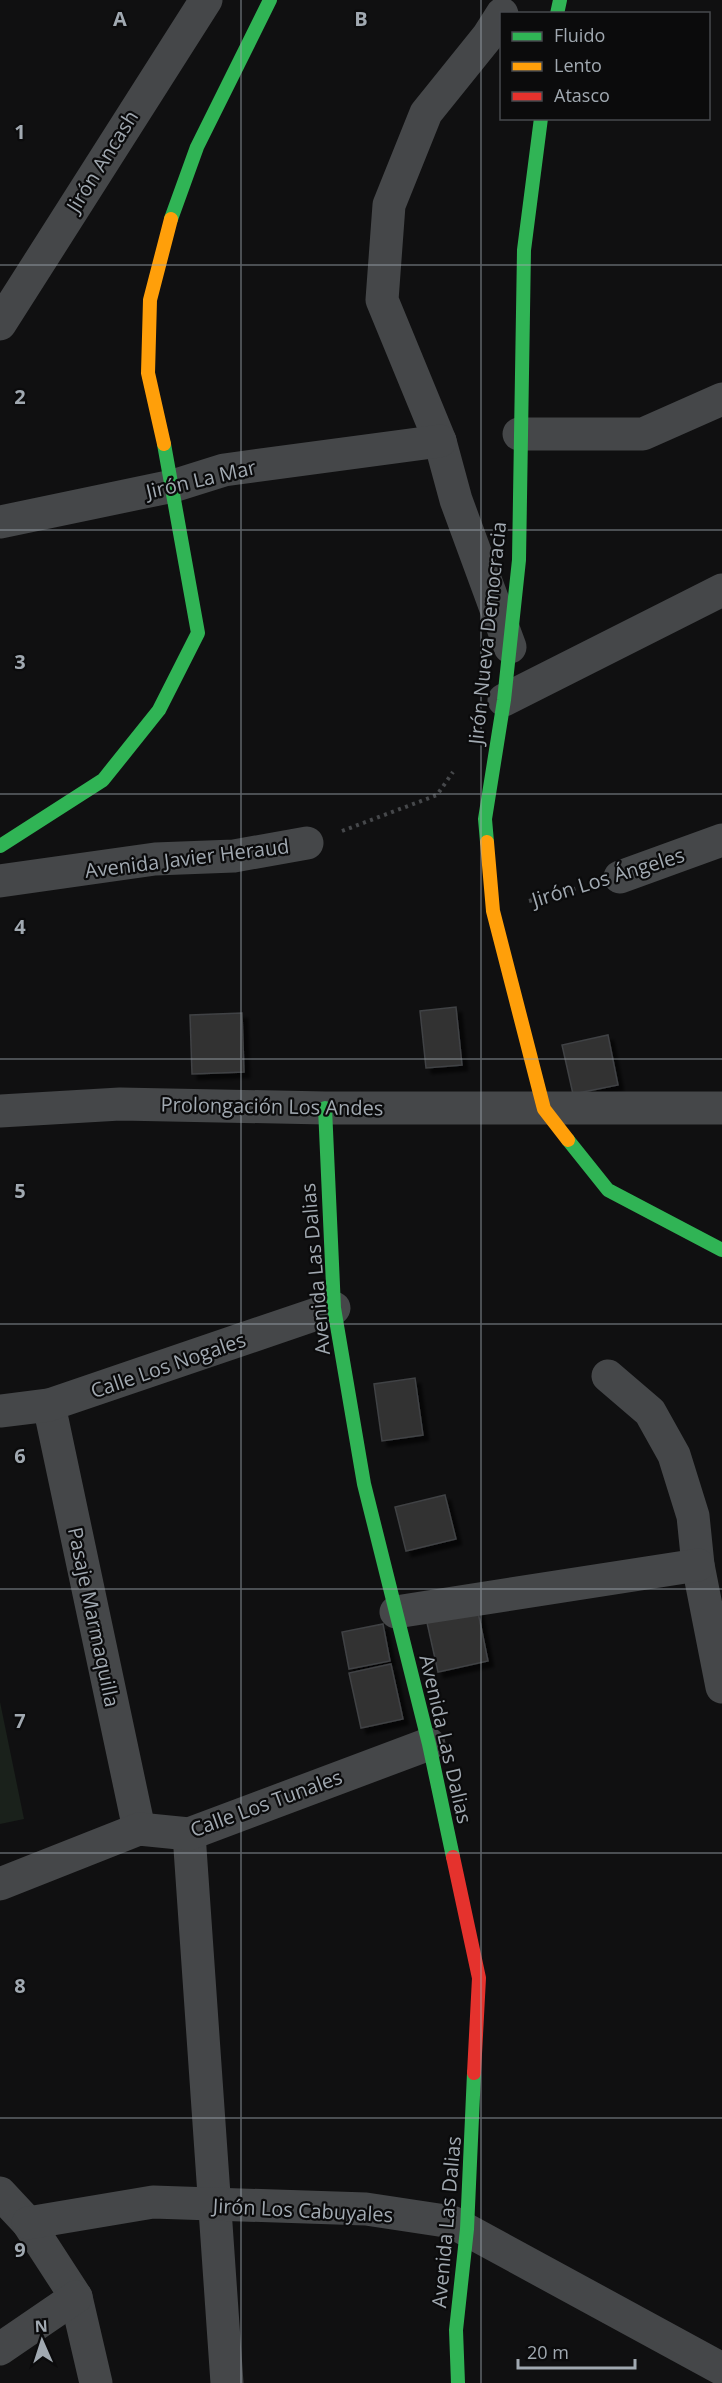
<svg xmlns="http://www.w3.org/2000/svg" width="722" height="2383" font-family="'Open Sans',sans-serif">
	<defs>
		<filter id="shadow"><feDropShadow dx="5.5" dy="5.5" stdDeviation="1.5" flood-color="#0009"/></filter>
	</defs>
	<rect width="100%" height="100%" fill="#101011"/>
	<path fill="#1a211b" d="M0,1702L24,1819L0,1824Z"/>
	<g fill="#313133" stroke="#404244" stroke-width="1.5" filter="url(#shadow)">
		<path d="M456,1007L462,1065L426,1068L420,1011Z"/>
		<path d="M242,1013L244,1072L192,1074L190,1015Z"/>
		<path d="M608,1035L618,1085L573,1094L562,1045Z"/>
		<path d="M415,1378L423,1435L382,1441L374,1384Z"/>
		<path d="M445,1495L456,1539L406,1551L395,1507Z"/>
		<path d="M477,1607L488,1661L438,1672L426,1618Z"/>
		<path d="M383,1624L390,1661L349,1669L342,1632Z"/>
		<path d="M391,1664L403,1719L361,1728L349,1673Z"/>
	</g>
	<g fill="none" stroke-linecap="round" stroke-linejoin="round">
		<g stroke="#46484b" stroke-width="4" stroke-dasharray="3 4.5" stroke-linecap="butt">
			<path d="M342,831L437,795L453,772"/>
			<path d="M529,901L585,886"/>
		</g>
		<g stroke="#454749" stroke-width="33">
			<path d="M502,14L488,36L426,113L389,205L382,300L440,441L456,500L510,647"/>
			<path d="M0,324L206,0"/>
			<path d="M519,434H643L722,399"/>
			<path d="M0,522L173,486L224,470L440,441"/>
			<path d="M504,700L722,590"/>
			<path d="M620,877L722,840"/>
			<path d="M0,881L155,859L234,856L307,843"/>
			<path d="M0,1111L120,1104L325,1108H722"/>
			<path d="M608,1376L650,1412L674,1455L693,1516L698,1565L722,1687"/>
			<path d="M49,1405L139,1829"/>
			<path d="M0,1411L49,1405L334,1308"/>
			<path d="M396,1612L698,1565"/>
			<path d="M189,1834L227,2383"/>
			<path d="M0,1884L139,1829L189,1834L429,1744"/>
			<path d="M0,2193L28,2223L76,2297L96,2383"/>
			<path d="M28,2223L153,2202L366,2209L452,2222L722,2369"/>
			<path d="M0,2349L76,2297"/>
		</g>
		<g stroke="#30b455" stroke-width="14">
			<path d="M557,14L560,0"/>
			<path d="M171,219L197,147L270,0"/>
			<path d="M487,842L485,819L504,700L519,560L524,250L541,118"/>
			<path d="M0,846L103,780L159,710L198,633L164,444"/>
			<path d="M325,1108L334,1308L364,1484L429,1744L453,1857"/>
			<path d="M568,1140L608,1190L722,1250"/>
			<path d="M458,2383L456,2330L467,2229L474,2073"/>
		</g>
		<g stroke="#ff9f0a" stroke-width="14">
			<path d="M164,444L148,373L150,300L171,219"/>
			<path d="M487,842L493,911L544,1109L568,1140"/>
		</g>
		<path stroke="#e5322d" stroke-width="14" d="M453,1857L479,1978L474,2073"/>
	</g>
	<path fill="none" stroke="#a1a9b1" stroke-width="1.5" stroke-opacity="0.55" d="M241,0V2383M481,0V2383M0,265H722M0,530H722M0,794H722M0,1059H722M0,1324H722M0,1589H722M0,1853H722M0,2118H722"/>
	<g text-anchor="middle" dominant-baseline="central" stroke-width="4.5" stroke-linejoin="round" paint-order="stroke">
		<g font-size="20" fill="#a1a9b1" stroke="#0b0b0c">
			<text transform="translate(102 161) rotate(-58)">Jirón Ancash</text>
			<text transform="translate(201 479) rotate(-13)">Jirón La Mar</text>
			<text transform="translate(487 633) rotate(-84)">Jirón Nueva Democracia</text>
			<text transform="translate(187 858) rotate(-7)">Avenida Javier Heraud</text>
			<text transform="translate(608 877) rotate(-17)">Jirón Los Ángeles</text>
			<text transform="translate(272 1106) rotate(1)">Prolongación Los Andes</text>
			<text transform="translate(315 1269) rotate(-95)">Avenida Las Dalias</text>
			<text transform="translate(168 1365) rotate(-19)">Calle Los Nogales</text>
			<text transform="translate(94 1617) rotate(78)">Pasaje Marmaquilla</text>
			<text transform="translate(446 1739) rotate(77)">Avenida Las Dalias</text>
			<text transform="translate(266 1803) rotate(-20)">Calle Los Tunales</text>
			<text transform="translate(303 2210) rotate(3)">Jirón Los Cabuyales</text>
			<text transform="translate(446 2222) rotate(-85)">Avenida Las Dalias</text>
		</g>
	</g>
	<g font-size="20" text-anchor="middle" font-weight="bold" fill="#a1a9b1" stroke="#0b0b0c" stroke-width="4.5" stroke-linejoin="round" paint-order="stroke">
		<text x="120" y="26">A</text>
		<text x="361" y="26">B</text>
		<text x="20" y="139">1</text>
		<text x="20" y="404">2</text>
		<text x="20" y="669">3</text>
		<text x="20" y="934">4</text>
		<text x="20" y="1198">5</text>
		<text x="20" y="1463">6</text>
		<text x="20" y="1728">7</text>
		<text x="20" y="1993">8</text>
		<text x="20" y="2257">9</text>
	</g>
	<rect x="500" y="12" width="210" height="108" fill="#0b0b0c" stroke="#474a4e" stroke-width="1.5"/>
	<rect x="512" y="32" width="30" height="9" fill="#30b455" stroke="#474a4e" stroke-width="1.5"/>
	<text x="554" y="42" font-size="18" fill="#a1a9b1">Fluido</text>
	<rect x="512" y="62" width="30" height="9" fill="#ff9f0a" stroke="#474a4e" stroke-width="1.5"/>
	<text x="554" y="72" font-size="18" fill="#a1a9b1">Lento</text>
	<rect x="512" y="92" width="30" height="9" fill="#e5322d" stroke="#474a4e" stroke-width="1.5"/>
	<text x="554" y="102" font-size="18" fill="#a1a9b1">Atasco</text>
	<g transform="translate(42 2341) rotate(357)" stroke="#0b0b0c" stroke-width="4.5" paint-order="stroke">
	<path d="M0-4.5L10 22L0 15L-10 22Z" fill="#a1a9b1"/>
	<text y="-9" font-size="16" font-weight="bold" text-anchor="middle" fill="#a1a9b1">N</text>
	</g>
	<path d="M518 2359v9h117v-9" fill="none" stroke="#a1a9b1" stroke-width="3"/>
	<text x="527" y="2359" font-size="18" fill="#a1a9b1" stroke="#0b0b0c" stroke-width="4.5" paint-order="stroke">20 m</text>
</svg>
